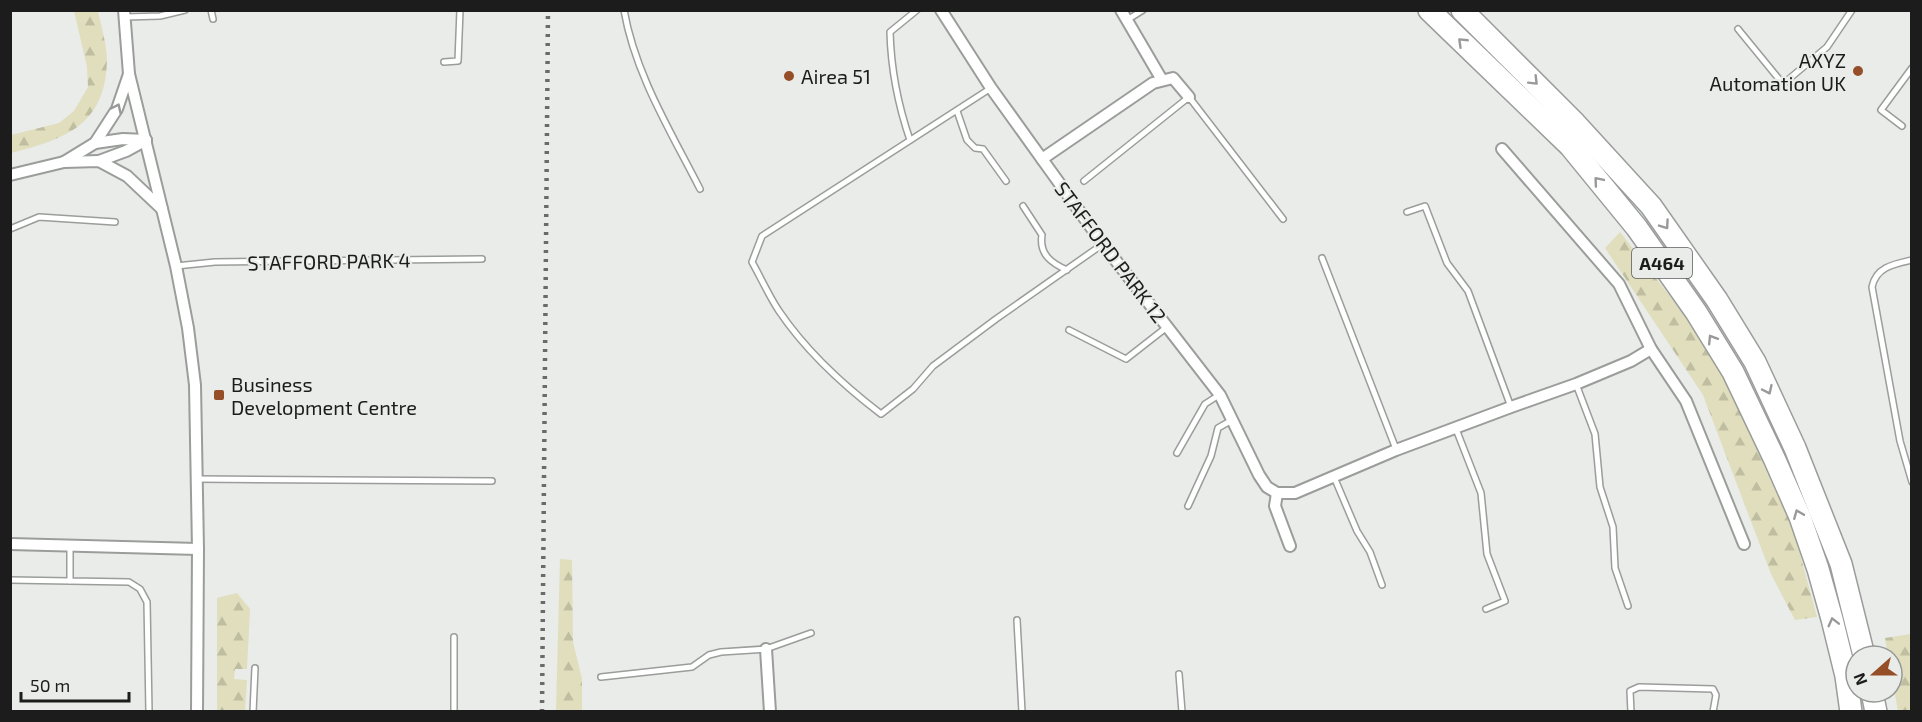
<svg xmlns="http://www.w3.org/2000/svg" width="1922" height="722" font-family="'Exo 2',sans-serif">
	<defs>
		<pattern id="forest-firs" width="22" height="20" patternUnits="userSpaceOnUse" patternTransform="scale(1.5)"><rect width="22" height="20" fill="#e0debc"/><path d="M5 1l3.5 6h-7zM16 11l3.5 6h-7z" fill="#c0bea1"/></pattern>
	</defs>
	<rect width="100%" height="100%" fill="#e9ece9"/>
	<g fill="url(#forest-firs)">
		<path d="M74,11H98C101,26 107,45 107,61C105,125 66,139 11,153V135L59,123L74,111L88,87L87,67Z"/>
		<path d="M1620,232L1700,335L1745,415L1794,532L1817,617L1795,620L1771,574L1703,395L1605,248Z"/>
		<path d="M560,559L572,560L573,642L582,679V711H556Z"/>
		<path d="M237,593L250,609L247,669H235L234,679L247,680L245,711H217V598Z"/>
		<path d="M1911,634V711H1898L1892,678V656H1888L1885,638Z"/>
	</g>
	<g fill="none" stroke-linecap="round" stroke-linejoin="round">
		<g stroke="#9a9d9a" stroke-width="8">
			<g id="lane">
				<path d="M211,10L213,19"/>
				<path d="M624,10C635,74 671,132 700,189"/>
				<path d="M125,17L160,16L185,10"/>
				<path d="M1127,20L1143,10"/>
				<path d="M1738,29L1783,84L1827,47L1852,10"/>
				<path d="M444,62L458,61L460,10"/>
				<path d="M991,88L762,236L752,262C761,278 769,296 779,311C806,351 843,385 881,414L913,389L933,366L996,319L1103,244"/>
				<path d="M957,111L967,140L975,148L983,149L1006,181"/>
				<path d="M1902,126L1881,110L1912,68"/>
				<path d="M910,140C898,105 891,69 890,32L917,10"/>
				<path d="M1084,181L1189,97L1283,219"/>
				<path d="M1023,206L1042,235C1039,254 1051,263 1067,270"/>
				<path d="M1407,212L1425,206L1447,263L1468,291L1511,407"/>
				<path d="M10,229L39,217L115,222"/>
				<path d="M1322,258L1396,449"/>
				<path d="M1912,260C1894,264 1876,267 1872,287L1900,441L1912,482"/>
				<path d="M176,266L215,262L482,259"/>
				<path d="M1069,330L1126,359L1167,327"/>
				<path d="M1576,384L1595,434L1600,487L1613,527L1615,568L1628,606"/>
				<path d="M1456,429L1481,493L1487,554L1505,601L1486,609"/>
				<path d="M1177,453L1205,404L1219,395"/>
				<path d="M1334,477L1357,531L1370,552L1382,585"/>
				<path d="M197,479L492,481"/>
				<path d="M1188,506L1211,456L1218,428L1232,420"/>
				<path d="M70,545V581L129,582L140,589L147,602L149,712"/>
				<path d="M10,580L70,581"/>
				<path d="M1017,620L1022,712"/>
				<path d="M1179,674L1182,712"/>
				<path d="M601,677L692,667L709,655L721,652L766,649L811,633"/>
				<path d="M253,712L255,668"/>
				<path d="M454,712V637"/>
				<path d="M1631,712L1630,691L1639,687L1713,689L1716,695L1713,712"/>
			</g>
		</g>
		<g stroke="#9a9d9a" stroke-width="14">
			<g id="street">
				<path d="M124,10L129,74L176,266L188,328L195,385L198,549L197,712"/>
				<path d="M941,10L991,88L1042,159L1103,244L1220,395L1259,475L1267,487L1277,493L1275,506L1290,546"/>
				<path d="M1121,10L1162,80"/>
				<path d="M95,143L123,139L146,140"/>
				<path d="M1502,149L1619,284L1651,349L1686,401L1744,544"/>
				<path d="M1042,159L1153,83L1173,78L1189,97"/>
				<path d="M99,161L126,151L146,140"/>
				<path d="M64,162L95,143L117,109L129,74"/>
				<path d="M10,175L64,162L99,161L127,176L162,209"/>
				<path d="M1277,493H1295L1396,450L1511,407L1576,384L1631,361L1651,349"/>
				<path d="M10,544L198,549"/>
				<path d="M766,649L770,712"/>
			</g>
		</g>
		<g stroke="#9a9d9a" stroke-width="24">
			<g id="highway">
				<path d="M1429,10L1570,146L1637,228L1696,312L1733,372L1774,458L1800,517L1818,569L1832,619L1846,676L1851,712"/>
				<path d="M1462,10L1575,123L1651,206L1717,300L1755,362L1795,448L1841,564L1864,656"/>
				<path d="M1872,692L1876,712"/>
			</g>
		</g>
		<use href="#lane" stroke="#fff" stroke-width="5"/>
		<use href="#street" stroke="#fff" stroke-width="10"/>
		<use href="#highway" stroke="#fff" stroke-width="21"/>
		<path stroke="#696a69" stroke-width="4.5" stroke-dasharray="3 6" stroke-linecap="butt" d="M542,712L548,10"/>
	</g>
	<defs><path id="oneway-chevron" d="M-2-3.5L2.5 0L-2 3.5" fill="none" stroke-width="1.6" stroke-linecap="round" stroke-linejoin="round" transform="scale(1.5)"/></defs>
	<g stroke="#989998">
		<use href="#oneway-chevron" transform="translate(1462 42) rotate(-136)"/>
		<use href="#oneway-chevron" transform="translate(1534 81) rotate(45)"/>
		<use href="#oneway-chevron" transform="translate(117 108) rotate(-65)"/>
		<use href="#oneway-chevron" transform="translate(1598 181) rotate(-130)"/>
		<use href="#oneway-chevron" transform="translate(1665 225) rotate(55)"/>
		<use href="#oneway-chevron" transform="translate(1712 339) rotate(-122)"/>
		<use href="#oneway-chevron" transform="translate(1768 390) rotate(65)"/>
		<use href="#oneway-chevron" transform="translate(1798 514) rotate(-112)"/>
		<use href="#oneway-chevron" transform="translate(1833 622) rotate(-104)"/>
	</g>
	<g fill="#954e27" stroke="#e9ece9" stroke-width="2">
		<circle cx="1858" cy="71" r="6"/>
		<circle cx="789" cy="76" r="6"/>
		<rect x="213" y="389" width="12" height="12" rx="3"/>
	</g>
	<g text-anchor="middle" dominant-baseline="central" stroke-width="4.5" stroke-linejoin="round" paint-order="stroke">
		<rect fill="#e9ece9" stroke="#595a59" stroke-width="1.5" x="1632" y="248" width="60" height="30" rx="4.5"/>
		<g font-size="18" font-weight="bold" fill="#1b1c1b">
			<text x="1662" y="263">A464</text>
		</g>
		<g font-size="20" fill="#1b1c1b" stroke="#e9ece9" text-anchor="start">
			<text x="1846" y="60" text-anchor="end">AXYZ<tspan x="1846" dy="23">Automation UK</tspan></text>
			<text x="801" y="76">Airea 51</text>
			<text x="231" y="384">Business<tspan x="231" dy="23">Development Centre</tspan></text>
		</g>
		<g font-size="20" fill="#1b1c1b" stroke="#e9ece9">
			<text transform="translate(1111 252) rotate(53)">STAFFORD PARK 12</text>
			<text transform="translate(329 261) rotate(-1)">STAFFORD PARK 4</text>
		</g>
	</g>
	<rect width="1922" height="722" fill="none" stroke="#1b1c1b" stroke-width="24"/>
	<g transform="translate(1874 674) rotate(249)"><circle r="28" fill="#e9ece9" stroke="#979997" stroke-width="1.5"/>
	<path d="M0-4.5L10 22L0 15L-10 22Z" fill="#954e27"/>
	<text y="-9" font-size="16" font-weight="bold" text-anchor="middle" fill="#1b1c1b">N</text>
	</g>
	<path d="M21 692v9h108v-9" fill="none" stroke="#1b1c1b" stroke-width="3"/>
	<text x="30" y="692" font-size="18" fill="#1b1c1b" stroke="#e9ece9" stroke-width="4.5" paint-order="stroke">50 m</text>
</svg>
